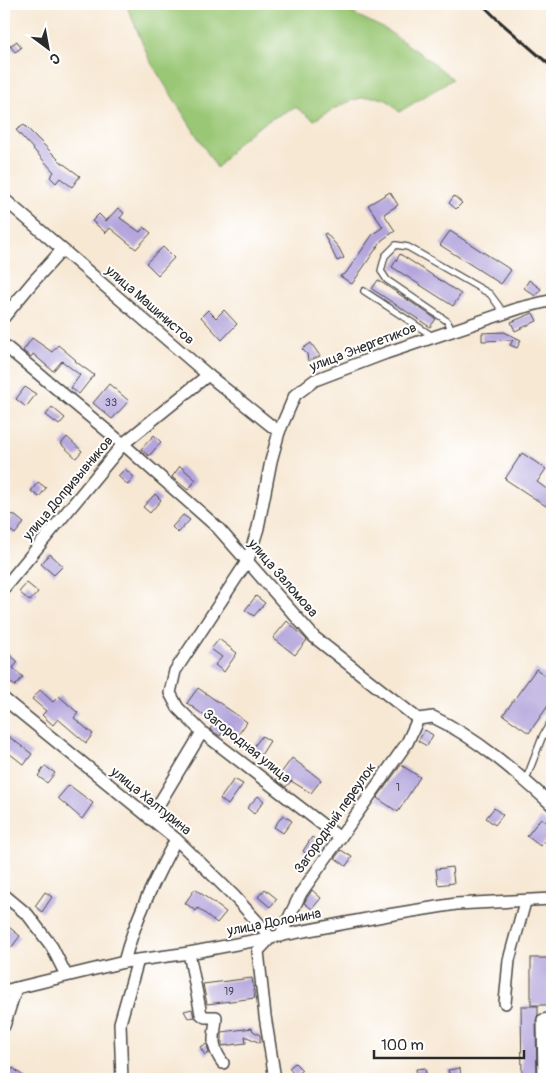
<svg xmlns="http://www.w3.org/2000/svg" width="556" height="1083" font-family="Pangolin,sans-serif">
	<rect width="100%" height="100%" fill="#fff"/>
	<filter id="ink" filterUnits="userSpaceOnUse"><feTurbulence type="fractalNoise" baseFrequency=".02" numOctaves="2"/><feDisplacementMap in="SourceGraphic" scale="10" xChannelSelector="R" yChannelSelector="G"/><feConvolveMatrix kernelMatrix="1 2 1 2 8 2 1 2 1" color-interpolation-filters="sRGB"/></filter>
	<filter id="wash" filterUnits="userSpaceOnUse"><feTurbulence type="fractalNoise" baseFrequency=".0096" numOctaves="4" result="noise"/><feDisplacementMap in="SourceGraphic" scale="20" xChannelSelector="R" yChannelSelector="G"/><feGaussianBlur stdDeviation="1.12" result="paint"/><feColorMatrix in="noise" values="0 0 0 0 0 0 0 0 0 0 0 0 0 0 0 0 0 1.4 0 .05"/><feComposite in="paint" operator="in"/></filter>
	<g filter="url(#wash)">
		<rect width="100%" height="100%" fill="#f7e8d4"/>
		<path fill="#9ac775" stroke="#627950" d="M126,4H334L385,29L428,59L453,79L399,112C396,109 392,103 388,101C363,88 335,109 314,120L295,107C274,117 251,129 235,146C229,153 223,161 217,168L150,61Z"/>
		<g id="blocks">
			<g fill="#b3a5dc">
				<path d="M17,41L21,48L15,52L10,46Z"/>
				<path d="M24,125L61,162L80,176L72,187L60,178L56,183L50,177L54,172L16,130Z"/>
				<path d="M390,192L398,205L384,214L395,231L382,240L352,284L340,276L346,273L373,234L383,227L368,205Z"/>
				<path d="M454,196L462,203L456,209L449,203Z"/>
				<path d="M118,208L124,213L120,218L140,232L144,227L151,233L136,249L110,228L106,233L92,221L99,214L106,221Z"/>
				<path d="M450,231L511,270L501,284L440,245Z"/>
				<path d="M326,233L339,248L344,258L337,261L324,234Z"/>
				<path d="M163,247L174,258L158,275L146,263Z"/>
				<path d="M400,254L461,294L453,306L392,267Z"/>
				<path d="M378,280L436,319L430,327L372,289Z"/>
				<path d="M529,280L541,289L535,296L524,288Z"/>
				<path d="M208,310L216,318L224,310L237,324L222,340L201,317Z"/>
				<path d="M533,313L537,321L515,331L511,322Z"/>
				<path d="M504,332L521,340L517,348L510,345L513,340L482,341V333Z"/>
				<path d="M32,338L52,352L58,345L76,360L75,361L94,375L79,394L71,388L80,375L62,361L53,371L33,354L31,357L23,351Z"/>
				<path d="M311,343L320,356L308,361L307,354L302,349Z"/>
				<path d="M109,384L129,401L112,419L93,403Z"/>
				<path d="M25,387L36,394L26,407L16,399Z"/>
				<path d="M52,407L65,418L59,425L46,415Z"/>
				<path d="M154,435L161,442L149,456L141,449Z"/>
				<path d="M67,437L82,451L76,458L61,444Z"/>
				<path d="M522,453L546,469L537,482L552,493V510L505,479Z"/>
				<path d="M180,466L196,480L188,490L172,477Z"/>
				<path d="M125,469L134,477L128,485L118,476Z"/>
				<path d="M38,482L46,488L39,497L31,491Z"/>
				<path d="M155,494L161,500L150,513L143,507Z"/>
				<path d="M13,514L24,523L15,534L4,526Z"/>
				<path d="M183,515L190,520L178,533L172,527Z"/>
				<path d="M50,554L63,566L54,575L41,564Z"/>
				<path d="M27,583L38,592L30,601L19,592Z"/>
				<path d="M256,596L265,603L254,616L245,610Z"/>
				<path d="M287,621L307,640L295,655L273,638Z"/>
				<path d="M219,639L237,653L224,672L215,665L222,657L211,649Z"/>
				<path d="M8,653L18,662L13,668L23,677L15,686L4,678V659Z"/>
				<path d="M536,669L552,680V700L529,733L503,715Z"/>
				<path d="M198,688L247,722L236,738L225,730L220,736L211,730L210,729L214,723L187,703Z"/>
				<path d="M40,690L53,702L59,696L78,713L74,718L93,734L86,743L58,719L53,725L42,715L46,711L32,699Z"/>
				<path d="M425,730L433,735L427,746L418,741Z"/>
				<path d="M4,733L32,754L24,765L4,749Z"/>
				<path d="M262,736L270,741L261,755L252,749Z"/>
				<path d="M292,758L321,780L311,793L291,781L286,787L276,780Z"/>
				<path d="M401,765L420,777L398,812L377,798Z"/>
				<path d="M45,766L55,773L47,783L38,776Z"/>
				<path d="M234,779L243,784L228,805L220,799Z"/>
				<path d="M69,785L93,803L82,819L58,798Z"/>
				<path d="M258,796L264,801L254,814L247,808Z"/>
				<path d="M494,808L503,815L495,825L486,818Z"/>
				<path d="M283,815L292,821L283,833L274,827Z"/>
				<path d="M541,818L552,826V847L544,841L540,846L527,836Z"/>
				<path d="M312,837L319,842L309,856L303,851Z"/>
				<path d="M341,850L352,857L346,866L335,858Z"/>
				<path d="M452,867L454,883L438,885L436,869Z"/>
				<path d="M195,889L226,912L217,923L198,908L196,911L185,903Z"/>
				<path d="M265,889L277,899L270,907L258,897Z"/>
				<path d="M312,890L321,898L312,909L304,903Z"/>
				<path d="M45,892L52,897L42,912L35,906Z"/>
				<path d="M4,923L20,936L11,948L4,942Z"/>
				<rect x="531" y="958" width="21" height="47"/>
				<path d="M252,978L255,998L207,1004L203,984Z"/>
				<path d="M521,1006H538V1014L536,1020L537,1079H522Z"/>
				<path d="M192,1009L194,1017L188,1018L184,1011Z"/>
				<path d="M252,1028L253,1031L260,1035V1043L245,1036L246,1043L222,1046V1032Z"/>
				<path d="M207,1044L209,1053L205,1055L200,1047Z"/>
				<path d="M295,1063L302,1070L295,1076L289,1068Z"/>
				<path d="M13,1068L27,1079H5Z"/>
				<path d="M425,1068L427,1079H417L416,1069Z"/>
				<path d="M460,1068L461,1079H450L448,1070Z"/>
			</g>
		</g>
	</g>
	<g filter="url(#ink)">
		<use href="#blocks" fill-opacity="0" stroke="#4a4744" stroke-width="1"/>
		<g fill="none" stroke-linecap="round" stroke-linejoin="round">
			<g stroke="#4a4744" stroke-width="8">
				<g id="lane">
					<path d="M364,291L434,337"/>
					<path d="M452,330L447,321L387,280L381,271L385,256L396,245L408,247L490,294L504,313"/>
					<path d="M525,782L543,735L552,720"/>
				</g>
			</g>
			<g stroke="#4a4744" stroke-width="14">
				<g id="street">
					<path d="M4,199L208,375L279,432"/>
					<path d="M4,317L32,283L62,250"/>
					<path d="M4,345L123,444L218,528L314,637L418,719L433,717C477,738 516,772 552,805"/>
					<path d="M4,588L123,444L208,375"/>
					<path d="M4,699L176,839L234,896L263,928L270,938L258,951L265,1016L275,1079"/>
					<path d="M150,819L202,732"/>
					<path d="M340,838L202,732L178,708L170,693L175,671L248,560L258,528L271,461L279,432L295,395L315,380L386,353L520,308L549,301H552"/>
					<path d="M4,895L28,915L52,947L66,975"/>
					<path d="M280,936L301,893L407,743L418,719"/>
					<path d="M189,953L201,1014L205,1017H216C215,1038 209,1044 223,1063"/>
					<path d="M124,962C135,919 155,879 176,839"/>
					<path d="M4,991L124,962L189,953L388,915L456,904L552,899"/>
					<path d="M505,1003L509,960L525,902"/>
					<path d="M4,1026L16,988"/>
					<path d="M122,1079L120,1023L138,960"/>
					<path d="M544,1079L543,1020L552,1018"/>
				</g>
			</g>
			<use href="#lane" stroke="#fff" stroke-width="5.5"/>
			<use href="#street" stroke="#fff" stroke-width="11"/>
			<path stroke="#2b2b2b" stroke-width="3" d="M482,4L498,20L552,67"/>
		</g>
	</g>
	<g text-anchor="middle" dominant-baseline="central" stroke-width="4" stroke-linejoin="round" paint-order="stroke">
		<g font-size="11" fill="#4d4a57">
			<text x="111" y="402">33</text>
			<text x="398" y="787">1</text>
			<text x="229" y="991">19</text>
		</g>
		<g font-size="14" fill="#2b2b2b" stroke="#fff">
			<text transform="translate(150 305) rotate(41)">улица Машинистов</text>
			<text transform="translate(363 347) rotate(-21)">улица Энергетиков</text>
			<text transform="translate(68 488) rotate(-50)">улица Допризывников</text>
			<text transform="translate(283 578) rotate(49)">улица Заломова</text>
			<text transform="translate(247 746) rotate(39)">Загородная улица</text>
			<text transform="translate(151 801) rotate(39)">улица Халтурина</text>
			<text transform="translate(335 818) rotate(-55)">Загородный переулок</text>
			<text transform="translate(274 922) rotate(-11)">улица Долонина</text>
		</g>
	</g>
	<rect width="556" height="1083" fill="none" stroke="#fff" stroke-width="20"/>
	<g transform="translate(48 48) rotate(148)" stroke="#ffffff" stroke-width="4" paint-order="stroke">
	<path d="M0-4L9 19L0 12L-9 19Z" fill="#2b2b2b"/>
	<text y="-8" font-size="14" font-weight="bold" text-anchor="middle" fill="#2b2b2b">С</text>
	</g>
	<path d="M374 1050v8h150v-8" fill="none" stroke="#2b2b2b" stroke-width="2.5"/>
	<text x="381" y="1050" font-size="15" fill="#2b2b2b" stroke="#ffffff" stroke-width="4" paint-order="stroke">100 m</text>
</svg>
